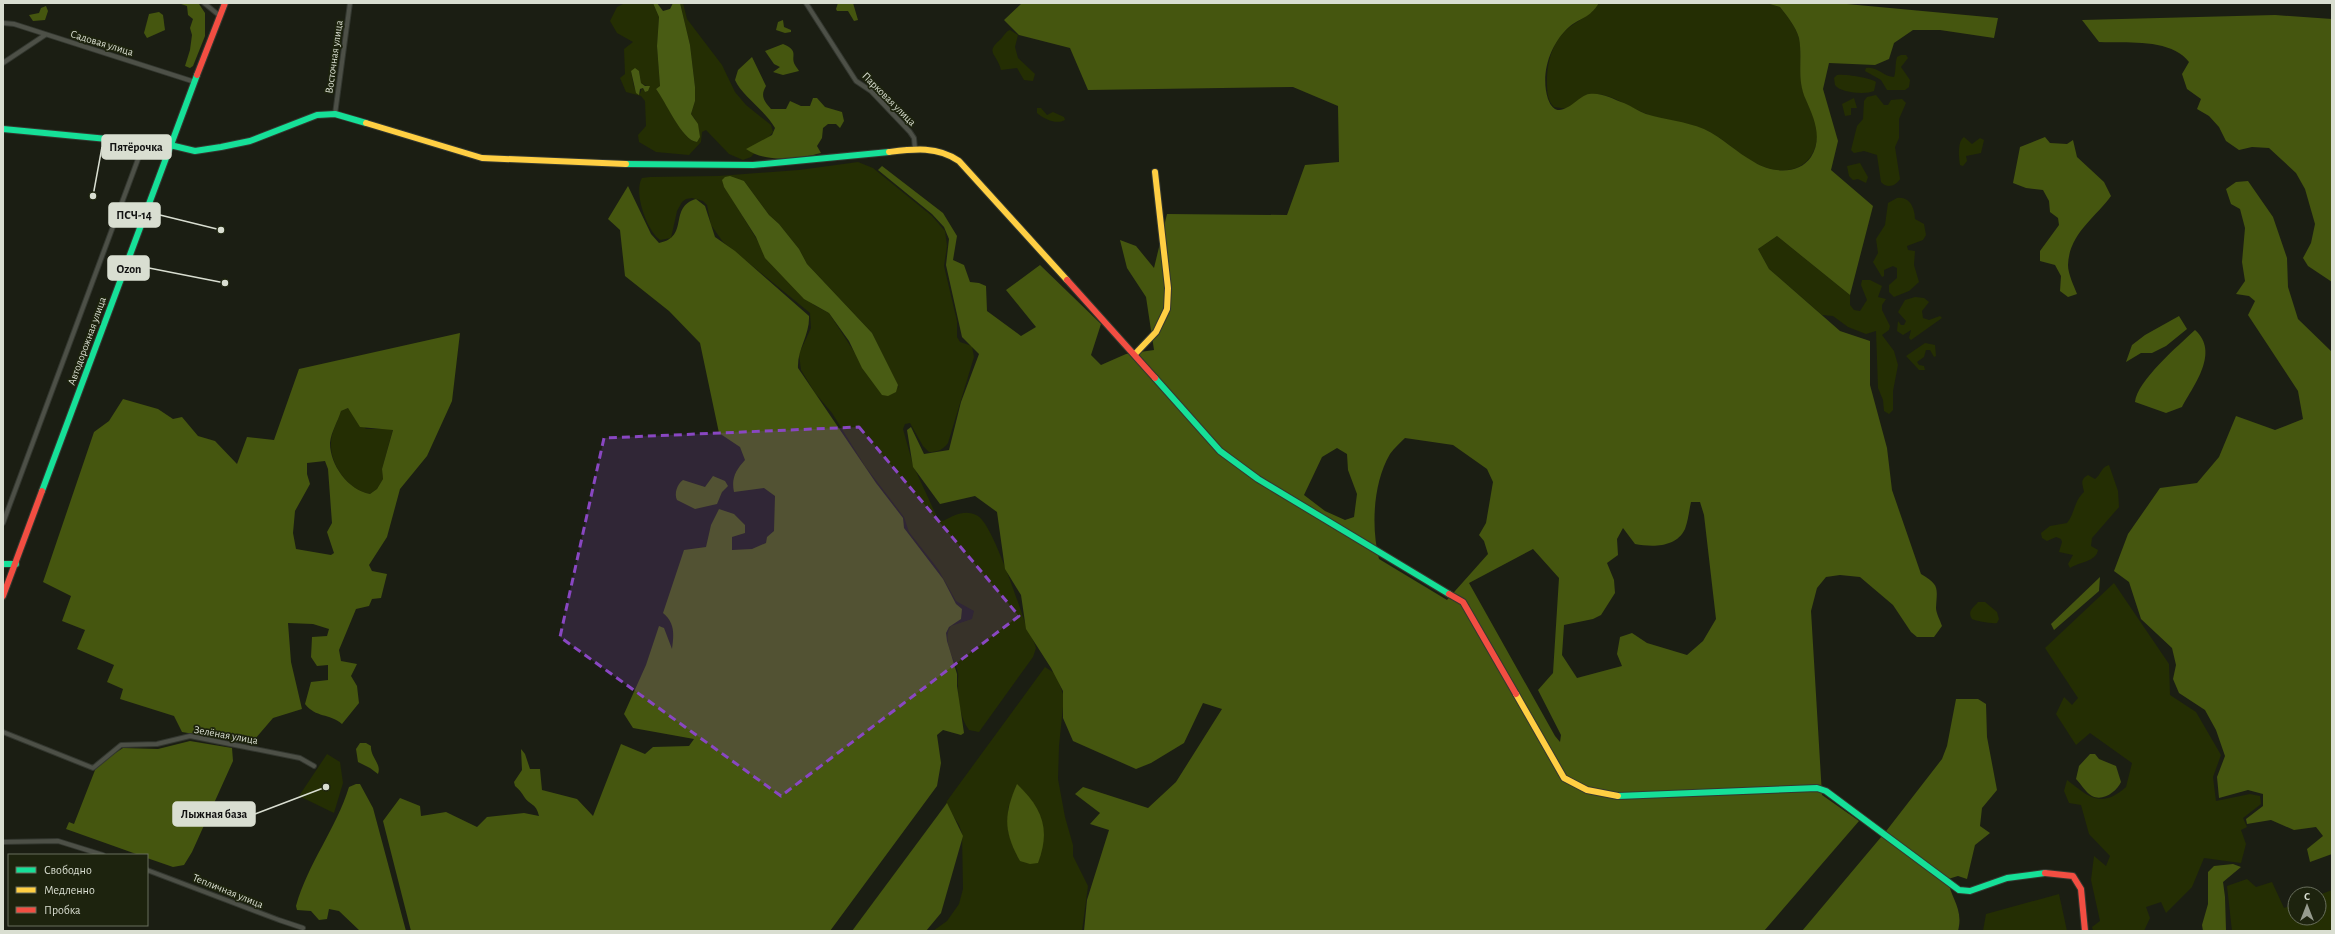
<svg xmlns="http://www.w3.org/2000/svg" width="2335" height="934" font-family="'Alegreya Sans',sans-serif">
	<rect width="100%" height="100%" fill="#1b1e13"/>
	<g fill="#242e03" fill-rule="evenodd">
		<path d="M625,3H653L659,17L657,46L660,86L656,89C666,100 682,141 697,142L695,119L691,114L695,101V87L690,45L680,3H683L687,19L722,65L735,92L746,105L771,125L773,132L751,157L743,160L729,154L706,130L702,132L701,142L689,155L656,152L639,142L638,135L646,126L645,101L641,96L626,92L620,78L625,74L624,49L633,42L617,33L610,21L617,7ZM631,71H639L641,83L647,86L648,91L645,92L642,88L640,94L634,87Z"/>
		<path d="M1599,3H1766L1780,7C1787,16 1796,27 1799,38C1803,58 1797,77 1805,97C1808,106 1816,115 1817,125C1821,166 1789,181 1755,163C1739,155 1726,140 1708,131C1688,121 1664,122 1644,113C1629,107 1613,95 1596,94C1584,93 1577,103 1568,109L1554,107C1547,100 1547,91 1547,81C1547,61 1553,39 1571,26C1582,18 1591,15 1599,3Z"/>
		<path d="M1010,30L1018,35L1015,47L1018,58L1035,74L1033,81L1024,80L1017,68L1001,70C997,53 984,53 1001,39C1004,36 1005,32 1010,30Z"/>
		<path d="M1901,55H1906L1908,58L1901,67L1910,80L1909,87L1905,90H1887L1881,80L1865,71L1866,68C1878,66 1883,77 1894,77C1896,73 1895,63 1897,57Z"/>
		<path d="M1837,75C1845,74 1871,78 1876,82L1874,91C1866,95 1840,93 1835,85L1834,78Z"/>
		<path d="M1876,95L1884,105H1888L1891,100L1902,99L1906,103L1899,119V138L1895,147L1900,179C1896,186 1887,189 1881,182L1877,155L1864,151L1854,153L1851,150L1857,126L1863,119L1864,101L1867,97Z"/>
		<path d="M1854,98L1857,108H1851V115L1845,116L1842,104Z"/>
		<path d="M1037,108H1041L1047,115L1053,112L1064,117L1065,120C1056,125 1044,119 1037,113Z"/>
		<path d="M1964,137L1972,144L1980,138L1984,140L1981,153L1966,156L1967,161L1963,166L1960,165C1959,157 1957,142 1964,137Z"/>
		<path d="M858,162L873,168L932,216L945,231L947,246L944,266L957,321V337L960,342L972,346L974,357L948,443C943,450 937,452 929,452L923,446L910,423L905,424L903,429L913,465L938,519L943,521C955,515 965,509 978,516C993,525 1019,606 1026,625C1029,633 1034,640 1036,648L1033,657L979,732L969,730C960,718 958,699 958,685C957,681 959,677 958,673C955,660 941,639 951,626L972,619L974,611L956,601L938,569L909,532L904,517L865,466L832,413L815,393L801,370L799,354L811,328L810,313L723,242L711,225L707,205L703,201L692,198L686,199L682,202L677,211L671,238L660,240C647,231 633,192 642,178L650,177L718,176L799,170ZM744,181L769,215L779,224L799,249L807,264L872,333L899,388L855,353L829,313L814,305L773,266L723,184Z"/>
		<path d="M1860,163L1868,177L1866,183L1858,179L1853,180L1849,176L1847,166Z"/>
		<path d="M1897,198C1910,196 1915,209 1915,219L1924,224L1926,235L1923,240L1907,246L1908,250L1915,251L1914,265L1919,282L1909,291L1894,297L1889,292V285L1897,278V268L1893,266L1884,270V276L1882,277L1873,262L1878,253L1876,239L1885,225L1888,203Z"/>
		<path d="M1777,236L1850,295V305L1854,310L1860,311L1867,300L1861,285L1862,280H1870L1882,286L1878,297L1886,299L1882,305V310L1890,326L1889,330L1882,335L1894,351L1898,365L1893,391V410L1889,414L1884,411L1883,400L1878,388L1876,331L1866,334L1848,327L1833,316L1822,315L1769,269L1758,249Z"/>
		<path d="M1915,297L1924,298L1929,302L1922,311L1923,318L1929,320L1940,316L1942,318L1911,340L1909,338L1911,330L1903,335L1897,331L1898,321L1901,325H1904L1906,321L1898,312L1905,300Z"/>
		<path d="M1925,343L1935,345L1936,356L1934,357L1930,350H1926L1924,357L1917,362L1919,365L1924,366L1925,370H1919L1906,356Z"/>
		<path d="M348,408L366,429H393L382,469L383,479L377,489L370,494C348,490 330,465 331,443C331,432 338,421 341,411Z"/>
		<path d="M2109,465L2118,491L2119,507L2092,538L2091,546L2098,550C2096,562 2079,562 2070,568L2068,564L2073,555L2059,552L2062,542L2061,539L2056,537L2047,541L2042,538L2041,533L2050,526L2067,523C2075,513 2074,501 2084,492C2083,485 2079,480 2088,475L2095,479C2101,475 2101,467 2109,465Z"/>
		<path d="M2114,583L2169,664L2170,695L2196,712L2221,755L2213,777L2216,801L2250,794L2260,796L2261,804L2243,818L2247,827L2241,830L2246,844L2241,863L2204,858L2192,887L2166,913L2161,902L2146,907L2150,918L2144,931H2093L2092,927L2100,921L2091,880L2094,856L2106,866L2110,856L2089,834L2081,805L2069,803L2064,791L2067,780C2089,797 2101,809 2126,787L2132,763L2090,733L2076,745L2056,714L2064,697L2072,705L2078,698L2045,648Z"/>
		<path d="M1985,602L1997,612L1999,619L1997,623C1992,624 1976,621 1972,619C1967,611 1973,608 1978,602Z"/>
		<path d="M1045,667L1056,674L1064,697L1059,746L1058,779L1065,817L1073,845V856L1088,886L1082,931H933L947,921L959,904L963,889L962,833L959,825L946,805L947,801ZM1008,805L1020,861L1008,832Z"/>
		<path d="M327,754L340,762L343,783L334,813L299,796Z"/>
		<path d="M2247,879L2256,887L2272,882L2284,908L2295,904V918H2319V895L2332,890V931H2232L2227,886Z"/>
		<path d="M2059,894L2067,931H1983L1986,914Z"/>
	</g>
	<g fill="#45560f" fill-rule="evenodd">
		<path d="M178,3L199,4L205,13V36L193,66L190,68L185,66L190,50L192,35L190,28L193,19L188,15L187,6Z"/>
		<path d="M838,3H853L858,20L854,21L848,11H837L836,9Z"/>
		<path d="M1022,3H1599C1589,19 1581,17 1569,27C1550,44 1540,74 1548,99C1558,126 1578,95 1589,94C1601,92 1613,99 1624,103C1631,106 1638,111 1646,114C1665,120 1685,121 1704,129C1723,138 1736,152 1754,162C1771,173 1799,175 1811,157C1823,138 1814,118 1806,100C1796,78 1803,60 1799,38C1796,27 1787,16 1780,7L1766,3H1836L1998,18L1994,38L1940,30H1913L1894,43L1889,59L1875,65L1829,63L1823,89L1838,141L1831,170L1873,206L1850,295L1777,236L1758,249L1769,269L1840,331L1870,341V385L1887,448L1892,490L1921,574C1940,585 1937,588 1936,608C1936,613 1940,620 1942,626L1934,637H1917L1911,632L1893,605L1860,577L1840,575L1826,577L1817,588L1811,611L1822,795L1859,821L1764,931H1084L1087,900L1109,830L1090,824L1100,813L1075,794L1083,787L1148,808L1176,782L1222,709L1203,703L1184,743L1151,763L1136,769L1073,741L1063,718V691L1051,668L1026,629L1021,595L1005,569L997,512L975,496L940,504L913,467L907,430L911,427L924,454L949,450L961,402L979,354L962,337L946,265L949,239L944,227L932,214L878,170L882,166L943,213L957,236L953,260L964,265L970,282L979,283L986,286L987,311L1021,336L1036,327L1006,290L1040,265L1101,324L1091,355L1101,365L1126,354L1154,350L1146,297L1127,268L1120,240L1136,246L1154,268L1167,214L1287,215L1305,165L1339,162L1338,106L1293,87L1088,90L1070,48L1019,35L1004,20ZM1405,438L1453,445L1487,469L1493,482L1486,523L1479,535L1484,541L1488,554L1447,600L1379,559C1371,527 1373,483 1390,454C1394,448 1400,443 1405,438ZM1337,448L1347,454L1348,470L1357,494L1354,517L1345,520L1325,511L1304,495L1322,457ZM1691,502H1700L1704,515L1716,619L1703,641L1687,655L1647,643L1632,633L1620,637L1617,654L1622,666L1577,678L1562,655L1564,625L1593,619L1601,615L1615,593L1614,580L1607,563L1618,555L1617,539L1623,528L1635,544C1652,547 1676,548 1685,529C1688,521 1689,511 1691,502ZM1533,549L1559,578L1553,673L1538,690L1561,735L1560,742L1555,736L1469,583Z"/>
		<path d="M46,6L48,11L45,20L33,21L29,15L39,13L41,8Z"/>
		<path d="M159,12L163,15L165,30L147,38L144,33L149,14Z"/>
		<path d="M2275,15L2332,19V282L2308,266L2303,258L2311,243L2315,224L2305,189L2296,173L2269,148L2252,147L2239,150L2226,141L2219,127L2209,116L2197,109L2201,99L2187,89L2182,74L2189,62C2172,38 2125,43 2099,42L2082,20Z"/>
		<path d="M783,20L784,27L791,30V32L785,33L776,30L778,22Z"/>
		<path d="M783,44C800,51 790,56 795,65C796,67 798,69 799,71L783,75L773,72L780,67L774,64L765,51Z"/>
		<path d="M752,57L766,86C760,96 764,101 771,109H786L790,101L801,106H810L813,98H817L825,107L842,112L844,121L840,128L836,124H828L823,128L822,138L817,146L821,153C799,159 765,163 746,149L772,135L775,128C765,110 742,96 735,80L738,70Z"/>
		<path d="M2045,137L2050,143L2067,144L2073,140L2077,157L2104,182L2111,196C2095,218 2069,234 2068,265C2068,274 2074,286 2077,294L2068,297L2060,291L2061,276L2055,265L2040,261V251L2059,225L2058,218L2050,212L2049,201L2043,190L2026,188L2013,183L2020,147Z"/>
		<path d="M2248,181L2273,217L2287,258L2288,287L2298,319L2332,352V854L2310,862L2307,849L2323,836L2316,827L2294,830L2271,820L2247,824L2246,819L2263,806V794L2248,790L2219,798L2217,777L2225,756L2216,730L2205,710L2179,693L2173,679L2176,665L2172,648L2141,619L2129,582L2114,571L2128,534L2160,488L2197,483L2219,457L2236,416L2275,430L2303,419L2298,391L2248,315L2255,301L2249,296L2236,294L2245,281L2242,262L2245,228L2240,209L2231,204L2226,189L2236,182Z"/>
		<path d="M628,186L651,234L659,243C690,237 668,207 696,199L705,206L715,237L735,251L809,316C810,335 797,349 798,368L876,483L903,518L904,528L943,579L956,604L962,609L961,619L949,627L946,633L947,641L957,674V686L964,733L961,735L943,730L937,735L941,763L937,786L830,931H411L383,821L400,798L420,806L421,816L446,812L477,827L487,817L524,813L539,816C536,803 531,806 525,798C521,792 521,791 515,786L514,782L522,770L521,749L525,754L530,769H540L542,790L577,799L593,816L621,744L645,754L653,747L689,746L694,739L633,728L624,714L646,665L659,626L664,628L672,649C674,634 675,623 663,613L684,550L706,547L711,525L719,509L734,514L745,525V533L732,537V550L752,549L766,543L767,537L774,531L775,496L764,488L734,492C731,478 736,470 745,460L740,447L719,433L700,343L669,311L625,276L620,230L608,219Z"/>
		<path d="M2179,316L2187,329L2166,346L2152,353H2141L2126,362L2132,345L2145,335Z"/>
		<path d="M2195,330C2220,352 2194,385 2182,407L2166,413L2135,402C2137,381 2179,345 2195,330Z"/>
		<path d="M460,333L452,401L427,456L400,489L387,537L369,565L372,571L387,574L381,598L372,599L369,606L356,609L339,650L341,661L357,664L351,676L357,686L359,703L342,724C329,713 316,718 305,704L311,682L328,680V665L317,666L311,657L312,637L327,636L329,629L313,624L288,623L291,662L302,709L273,718L255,739L241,742L182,732L174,716L120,699L123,689L107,682L114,665L77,649L85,630L62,621L71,596L43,582L94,432L109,421L123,399L158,409L173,419L182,417L198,436L215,441L237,464L247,437L274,440L299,369ZM348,408L360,427L393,430L382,469L383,479L377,489L370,494C348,490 330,465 330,443C331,432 338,421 341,411ZM325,461L328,469L332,523L327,532L334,553L331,555L296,549L293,533L295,511L310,484L307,474V463Z"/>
		<path d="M713,476L725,481L728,486L722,492L717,504L695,509L677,500C674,494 677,484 683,480L705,487Z"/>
		<path d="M2100,577L2099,591L2054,630L2051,624Z"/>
		<path d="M1956,699H1978L1986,704L1987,737L1997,790L1982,808L1980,826L1990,833L1975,845L1967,879L1958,876L1948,879C1950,898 1964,908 1958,931H1802L1887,830L1942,759L1947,746Z"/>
		<path d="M190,741L232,748L233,761L192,852L184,865L173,867L147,858V855H139L66,829L69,822L74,824L97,765L123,748L158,749Z"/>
		<path d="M360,743H366L371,746C370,757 382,764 378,774L370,768L358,762L356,749Z"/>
		<path d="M2090,754H2095L2099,759L2116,766L2121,782C2117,791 2103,802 2092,796C2086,793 2081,784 2076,779L2079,766Z"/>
		<path d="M356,784H360L373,808L406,931H360L339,911L329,909L327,919L319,920L311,911L297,910L296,906C308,863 336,829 349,787Z"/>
		<path d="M1017,784C1042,808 1051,829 1038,863L1030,864L1020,861C1003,831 1004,814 1017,784Z"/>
		<path d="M947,803L963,836L941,913L926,931H852Z"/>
		<path d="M2233,864L2241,867L2223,882L2225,897L2226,930L2203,931L2202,925L2208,904V872L2214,866Z"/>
	</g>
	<g fill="#495c14">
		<path d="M653,3H657L663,11L670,9L673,3H680L690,45L695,87V101L691,114L698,124L700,137L697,142C682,141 665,100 656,89L660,86L657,46L659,17Z"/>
		<path d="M635,68L639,71L641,83L645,86H650L648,91L645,92L643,88L640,89L639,95L636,93L631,71Z"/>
		<path d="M730,176L744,181L769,215L779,224L799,249L807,264L872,333L898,385L896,392L888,396L882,395L862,368L849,341L829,313L804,299L765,258L756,237L724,187L722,180L725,177Z"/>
	</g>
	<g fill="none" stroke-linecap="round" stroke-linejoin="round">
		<g stroke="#33372f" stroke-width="6">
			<g id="street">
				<path d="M204,3L220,16"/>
				<path d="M806,3L856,81L871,91L910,132L914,138L915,149"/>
				<path d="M3,23L14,24L195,82"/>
				<path d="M3,63L45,35"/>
				<path d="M335,114L350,3"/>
				<path d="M3,523L144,143"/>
				<path d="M3,732L93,768L121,745L157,744L190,736L300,758L314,766"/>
				<path d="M3,842L58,841L103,855"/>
				<path d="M147,870L279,920L303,928"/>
			</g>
		</g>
		<g stroke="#33372f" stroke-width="8">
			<g id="fast">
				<path d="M3,129L170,145L195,151L221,147L250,141L317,115L335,114L366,123"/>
				<path d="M626,164L753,165L889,152"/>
				<path d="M1155,378L1220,451L1258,479L1449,594"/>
				<path d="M42,491L197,75"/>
				<path d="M3,564H16"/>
				<path d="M1618,796L1817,788L1826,791L1959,890L1970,891L2007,878L2045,873"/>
			</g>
		</g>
		<g stroke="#33372f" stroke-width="8">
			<g id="slow">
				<path d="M366,123L482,158L626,164"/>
				<path d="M889,152C914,149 937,146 959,161L1067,280"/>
				<path d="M1135,354L1156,332L1167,309L1168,288L1155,172"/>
				<path d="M1516,694L1564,778L1587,790L1618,796"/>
			</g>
		</g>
		<g stroke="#33372f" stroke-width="8">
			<g id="jam">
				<path d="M197,75L225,3"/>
				<path d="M1067,280L1155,378"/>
				<path d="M1449,594L1463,602L1516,694"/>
				<path d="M3,596L42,491"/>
				<path d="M2045,873L2073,876L2081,889L2085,931"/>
			</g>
		</g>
		<use href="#street" stroke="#4d5047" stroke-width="4"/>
		<use href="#fast" stroke="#16e098" stroke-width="6"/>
		<use href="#slow" stroke="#ffcf43" stroke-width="6"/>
		<use href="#jam" stroke="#f24e42" stroke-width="6"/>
	</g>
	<path fill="#8947c2" fill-opacity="0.2" stroke="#8947c2" stroke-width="3" stroke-dasharray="8 5" stroke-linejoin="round" d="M859,427L1019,616L781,796L560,637L604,438Z"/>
	<g text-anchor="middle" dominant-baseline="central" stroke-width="3.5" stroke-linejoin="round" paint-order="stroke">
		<g font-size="11" fill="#d9ded1" stroke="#1d230e">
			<text transform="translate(102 43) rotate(17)">Садовая улица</text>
			<text transform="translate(334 57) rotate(-82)">Восточная улица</text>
			<text transform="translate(889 99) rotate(45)">Парковая улица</text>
			<text transform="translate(87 341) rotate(-70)">Автодорожная улица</text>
			<text transform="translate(226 735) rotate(10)">Зелёная улица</text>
			<text transform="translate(228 891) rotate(22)">Тепличная улица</text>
		</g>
	</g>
	<path fill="none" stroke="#d9ded1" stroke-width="1.5" d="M93 196L102 147M221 230L160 215M225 283L149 268M326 787L255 814"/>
	<g fill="#d9ded1" stroke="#1d230e" stroke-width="1.5">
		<circle cx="93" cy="196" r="4"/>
		<circle cx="221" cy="230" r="4"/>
		<circle cx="225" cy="283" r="4"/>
		<circle cx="326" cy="787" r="4"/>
	</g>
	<g fill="#d9ded1" stroke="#d9ded1" stroke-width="1.5">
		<rect x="102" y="135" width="69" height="24" rx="4"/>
		<rect x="109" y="203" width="51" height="24" rx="4"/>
		<rect x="108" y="256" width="41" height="24" rx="4"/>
		<rect x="173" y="802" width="82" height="24" rx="4"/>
	</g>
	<g font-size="12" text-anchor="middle" font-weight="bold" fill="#111">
		<text x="136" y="151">Пятёрочка</text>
		<text x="134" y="219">ПСЧ-14</text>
		<text x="129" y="273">Ozon</text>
		<text x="214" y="818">Лыжная база</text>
	</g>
	<rect width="2335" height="934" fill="none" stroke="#d9ded1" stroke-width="8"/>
	<rect x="8" y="854" width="140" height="72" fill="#1d230e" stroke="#686e5c"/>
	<rect x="16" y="867" width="20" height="6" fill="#16e098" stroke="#686e5c"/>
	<text x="44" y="874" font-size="12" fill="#d9ded1">Свободно</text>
	<rect x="16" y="887" width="20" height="6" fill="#ffcf43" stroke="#686e5c"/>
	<text x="44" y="894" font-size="12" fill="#d9ded1">Медленно</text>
	<rect x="16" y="907" width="20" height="6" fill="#f24e42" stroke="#686e5c"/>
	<text x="44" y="914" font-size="12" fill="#d9ded1">Пробка</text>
	<g transform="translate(2307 906)"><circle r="19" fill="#1d230e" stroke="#686e5c"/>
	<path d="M0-3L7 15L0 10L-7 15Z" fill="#969b8e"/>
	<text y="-6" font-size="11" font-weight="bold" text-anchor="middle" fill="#d9ded1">С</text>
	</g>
</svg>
